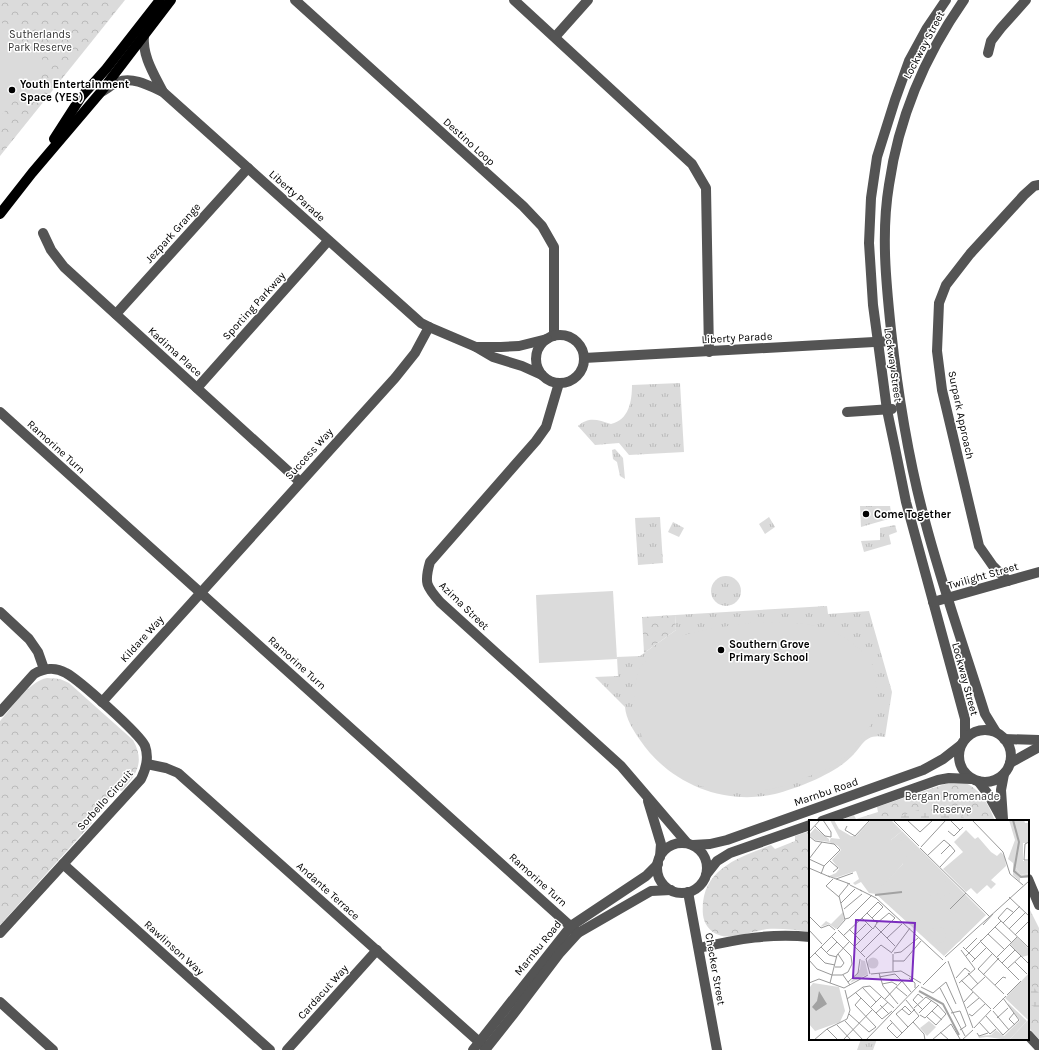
<svg xmlns="http://www.w3.org/2000/svg" width="1039" height="1050" font-family="Karla,sans-serif">
	<defs>
		<pattern id="grass-tufts" width="24" height="20" patternUnits="userSpaceOnUse"><rect width="24" height="20" fill="#dbdbdb"/><path d="M3 7l-1-3M5 7V3M7 7l1-3M15 17l-1-3M17 17v-4M19 17l1-3" fill="none" stroke="#bababa"/></pattern>
		<pattern id="forest-crowns" width="20" height="18" patternUnits="userSpaceOnUse"><rect width="20" height="18" fill="#dbdbdb"/><path d="M2 6a3 3 0 1 1 6 0M12 15a3 3 0 1 1 6 0" fill="none" stroke="#bababa"/></pattern>
		<pattern id="wetland-marsh" width="20" height="14" patternUnits="userSpaceOnUse"><rect width="20" height="14" fill="#dbdbdb"/><path d="M1 5h8M5 5V1M11 12h8M15 12V8" fill="none" stroke="#bababa"/></pattern>
	</defs>
	<rect width="100%" height="100%" fill="#fff"/>
	<g fill="url(#grass-tufts)">
		<path d="M680,383L684,452L629,455L619,443L595,445L578,426C589,416 598,420 611,424C629,420 632,401 632,385Z"/>
		<path d="M615,449L623,458L625,479L620,476L617,462L613,459L612,450Z"/>
		<path d="M860,506H890L892,518L861,527Z"/>
		<path d="M660,517L663,563L638,565L635,518Z"/>
		<path d="M769,517L775,527L765,534L759,524Z"/>
		<path d="M673,522L684,528L679,537L668,532Z"/>
		<path d="M895,525L897,532L889,535L891,544L864,552L861,541L880,540V528Z"/>
		<circle cx="726" cy="591" r="15"/>
		<path d="M827,606L828,614L869,611L892,692L885,737C864,733 863,746 851,757C834,774 798,788 775,794C723,806 669,783 640,740C633,730 626,719 625,707L595,677L618,676L617,657L640,656L676,630L675,615Z"/>
		<path d="M861,1039H877L873,1050H857Z"/>
	</g>
	<g fill="url(#forest-crowns)">
		<path d="M0,0H125L0,156Z"/>
		<path d="M675,615L676,630L644,653L642,617Z"/>
		<path d="M47,678L60,679L69,683L133,740C145,762 137,774 122,791L117,790L91,818L92,823L0,925V721C12,708 29,681 47,678Z"/>
		<path d="M963,782C980,788 989,805 995,821H839L854,815L856,819L878,812L877,807L948,783Z"/>
		<path d="M810,831V932C796,930 781,928 767,929C753,931 732,940 719,935C710,932 704,924 703,915C699,870 737,858 771,845L775,849L795,841V836Z"/>
		<path d="M1028,906L1039,928V1039L1028,1027Z"/>
	</g>
	<g fill="url(#wetland-marsh)">
		<path d="M939,803L949,806L968,821H885Z"/>
		<path d="M1028,978L1032,986L1039,993V1010L1028,1003Z"/>
	</g>
	<g fill="#dbdbdb">
		<path d="M0,21L46,63L0,117Z"/>
		<path d="M613,591L617,659L539,663L536,595Z"/>
		<path d="M783,622L807,624L833,631L850,641L865,654L873,666L877,690V714L867,731L852,751L830,768L784,786L756,792H727L700,786L678,775L656,758L643,740L635,715L634,691L638,670L650,656L680,636L708,629L749,623Z"/>
	</g>
	<g fill="none" stroke-linecap="round" stroke-linejoin="round">
		<g stroke="#545454" stroke-width="10">
			<path d="M295,0L523,206L542,226L554,247V336"/>
			<path d="M514,0L692,164L706,188L709,352"/>
			<path d="M946,0L927,28L909,61L895,100L877,157L871,198L869,243L873,305L878,342L887,410L895,448L906,502L965,719V739"/>
			<path d="M964,0C924,57 899,116 889,185C881,233 886,282 891,330C898,395 908,458 925,521C942,586 965,650 985,714L996,732"/>
			<path d="M144,35C142,56 154,74 163,92"/>
			<path d="M555,37L588,0"/>
			<path d="M988,53L991,41L1001,28L1026,0"/>
			<path d="M101,92C107,89 112,84 118,82C132,76 150,86 163,92L421,323L429,327L476,347L493,357L522,366L542,375"/>
			<path d="M43,233L51,250L64,267L300,482"/>
			<path d="M116,314L248,168"/>
			<circle cx="560" cy="359" r="24"/>
			<path d="M476,347H501L519,346L547,339"/>
			<path d="M584,358L892,341"/>
			<path d="M559,383L546,427L536,441L430,562C424,583 426,586 440,602L621,766L687,843"/>
			<path d="M197,388L328,241"/>
			<path d="M0,412L578,933"/>
			<path d="M847,412L892,409"/>
			<path d="M1008,581L993,566L979,546L942,390L937,351L939,303L946,285L970,254L1024,195L1034,186L1039,185"/>
			<path d="M933,602L1039,572"/>
			<path d="M0,612L29,639L38,652L44,669"/>
			<path d="M102,702L395,378L415,353L429,327"/>
			<path d="M0,712L34,674C44,668 56,667 66,673C79,680 140,734 145,746C149,757 146,769 141,779L0,933"/>
			<circle cx="985" cy="756" r="26"/>
			<path d="M1004,739L1039,740"/>
			<path d="M1010,763L1039,747"/>
			<path d="M147,764L166,768L178,773L486,1048"/>
			<path d="M978,781L988,794L1003,821"/>
			<path d="M648,801L661,844L660,857"/>
			<path d="M1003,819L1001,790L1004,774"/>
			<path d="M822,821L938,780L949,778L971,779"/>
			<circle cx="682" cy="868" r="25"/>
			<path d="M693,845L710,844L727,840L923,770L943,759L961,745"/>
			<path d="M63,864L270,1050"/>
			<path d="M706,875L717,861L730,853L810,825"/>
			<path d="M1028,879L1039,905"/>
			<path d="M688,892L717,1050"/>
			<path d="M699,948C738,939 771,933 810,937"/>
			<path d="M0,1002L53,1050"/>
			<path d="M1028,1035L1039,1047"/>
			<path d="M287,1050L377,950"/>
			<path d="M473,1050L571,926L646,876L658,864"/>
			<path d="M485,1050L512,1016L559,954L578,933L651,891L671,890"/>
		</g>
		<g stroke="#000" stroke-width="10">
			<path d="M54,139L81,97L106,69L160,0"/>
			<path d="M0,214L32,173L100,93L171,0"/>
		</g>
	</g>
	<g fill="#000" stroke="#fff" stroke-width="1.5">
		<circle cx="12" cy="90" r="4"/>
		<circle cx="866" cy="514" r="4"/>
		<circle cx="721" cy="650" r="4"/>
	</g>
	<g text-anchor="middle" dominant-baseline="central" stroke-width="3" stroke-linejoin="round" paint-order="stroke">
		<g font-size="11" fill="#323232" stroke="#fff">
			<text x="40" y="34">Sutherlands<tspan x="40" dy="13">Park Reserve</tspan></text>
			<text x="952" y="796">Bergan Promenade<tspan x="952" dy="13">Reserve</tspan></text>
		</g>
		<g font-size="11" fill="#000" stroke="#fff">
			<text transform="translate(924 45) rotate(-62)">Lockway Street</text>
			<text transform="translate(469 142) rotate(42)">Destino Loop</text>
			<text transform="translate(297 196) rotate(42)">Liberty Parade</text>
			<text transform="translate(173 233) rotate(-48)">Jezpark Grange</text>
			<text transform="translate(254 306) rotate(-48)">Sporting Parkway</text>
			<text transform="translate(737 338) rotate(-3)">Liberty Parade</text>
			<text transform="translate(175 352) rotate(42)">Kadima Place</text>
			<text transform="translate(893 365) rotate(82)">Lockway Street</text>
			<text transform="translate(961 415) rotate(78)">Surpark Approach</text>
			<text transform="translate(56 447) rotate(42)">Ramorine Turn</text>
			<text transform="translate(309 454) rotate(-48)">Success Way</text>
			<text transform="translate(983 576) rotate(-16)">Twilight Street</text>
			<text transform="translate(464 606) rotate(44)">Azima Street</text>
			<text transform="translate(142 639) rotate(-48)">Kildare Way</text>
			<text transform="translate(297 663) rotate(42)">Ramorine Turn</text>
			<text transform="translate(965 679) rotate(75)">Lockway Street</text>
			<text transform="translate(826 792) rotate(-19)">Marnbu Road</text>
			<text transform="translate(105 800) rotate(-48)">Sorbello Circuit</text>
			<text transform="translate(538 880) rotate(42)">Ramorine Turn</text>
			<text transform="translate(328 891) rotate(42)">Andante Terrace</text>
			<text transform="translate(174 948) rotate(42)">Rawlinson Way</text>
			<text transform="translate(538 948) rotate(-51)">Marnbu Road</text>
			<text transform="translate(715 969) rotate(80)">Checker Street</text>
			<text transform="translate(323 992) rotate(-48)">Cardacut Way</text>
		</g>
		<g font-size="11" font-weight="bold" fill="#000" stroke="#fff" text-anchor="start">
			<text x="20" y="84">Youth Entertainment<tspan x="20" dy="13">Space (YES)</tspan></text>
			<text x="874" y="514">Come Together</text>
			<text x="729" y="644">Southern Grove<tspan x="729" dy="13">Primary School</tspan></text>
		</g>
	</g>
	<g transform="translate(809 820)">
		<rect width="220" height="220" fill="#fff"/>
		<path d="M21,0H25L30,9L42,16H47L62,0H82L93,11L82,20L94,44L67,74L60,73L52,62L46,65L44,63L50,59L47,51L26,58L20,56L27,53L30,49L23,40L32,30L29,26L20,22L22,18L31,19ZM157,10L166,19L169,17L182,32L188,36L192,32L196,37L197,46L182,60L187,64L182,69L178,65L168,74L162,68L157,72L134,49L154,32L145,22ZM207,41H220V53L212,55L207,48ZM220,153V220H200L219,200L196,178Z" fill="#dbdbdb"/>
		<path d="M200,0H215L216,3H220V23H214V41H207V48L212,55L220,53V58H211V62L204,55V43L199,39L206,20ZM6,8L20,19V22L6,20L0,15ZM93,11L177,95L135,136L66,73L94,44L83,33L82,20ZM34,92L35,100L27,109L20,104L11,107L17,101L22,104ZM208,117L220,129V135L213,137L201,124ZM52,140L56,141L59,154L41,163L51,149ZM199,183L218,201L200,220L178,217L170,218L169,216L182,215L187,210L195,216L211,200L200,187Z" fill="#dbdbdb"/>
		<path d="M4,163L30,167L36,191L31,202L6,211L0,204L1,167ZM120,201L127,207L118,216L111,208Z" fill="#dbdbdb"/>
		<path d="M88 28a9 9 0 1 1 18 0a9 9 0 1 1-18 0ZM137,56L139,58L136,62L141,67V73L131,77L132,85L123,88L120,86L119,79L122,75H129L128,67L135,62L134,60ZM146 94a10 10 0 1 1 20 0a10 10 0 1 1-20 0ZM121 115a8 8 0 1 1 16 0a8 8 0 1 1-16 0ZM139 116a7 7 0 1 1 14 0a7 7 0 1 1-14 0ZM58.5 143a5.5 5.5 0 1 1 11 0a5.5 5.5 0 1 1-11 0Z" fill="#dbdbdb"/>
		<path d="M10,171L18,184L7,191L3,187L8,181Z" fill="#a2a2a2"/>
		<path fill="none" stroke="#a2a2a2" stroke-width="2" d="M204,0L210,22L205,51L212,57L220,56M66,75L93,72M110,171L134,184L150,215M172,220H189"/>
		<path fill="none" stroke="#999" stroke-width="1" d="M84,0L110,26M98,0L111,12L124,0M141,0L151,10M163,0L194,32L201,54L214,65M6,6L16,16L22,17V12L14,0M38,6L36,10L46,16L61,0M139,11L145,16L154,7M0,12L11,0M0,16L6,21L25,24L31,30L15,46L12,54M220,22L216,24L215,40H220M112,27L137,0M111,28L181,97M132,34L141,25M119,35L135,20L141,25L146,31L131,47M0,39L13,22M0,39L15,46M21,41L29,48L24,52M0,48L21,57M19,56L41,64H38M24,59L17,66L30,77M27,59L44,53M41,65L53,71M51,70L67,78L134,140M200,77L220,96M32,83L46,69M35,89L53,74M141,89L157,73M204,92L198,88L189,98L220,128M58,93L68,103L64,109L53,98ZM58,93L69,82L74,87L63,98M0,96L12,108L20,105L26,110M36,99L40,98L63,75M194,103L211,86M174,105L184,94M66,106L86,126M186,107L202,122M28,109L36,100L30,76L39,65M40,109L52,121M200,109L217,92M0,110L13,124M29,110L56,137M179,114L195,129M46,115L57,104M206,115L220,101M34,116L53,98M78,118L93,104M173,120L192,101M172,122L210,160M200,124L220,144M46,126L63,109M12,127L20,135L28,137M154,127L166,139M152,130L166,149M156,130L168,118M52,132L86,98L80,93L68,103M83,132L101,108M6,133L16,143L26,145M17,133L28,122M85,133L92,132L109,118M84,134V151M157,136L173,120L171,121M136,137L220,61M188,137L208,117M0,139L27,112M57,139L72,125L83,133M57,139L61,154M0,140L8,149L23,155H33L39,152L43,144L42,136L22,116M84,141H95L112,121M139,141L164,208M163,142L178,127M206,142L218,154M193,143L206,130M26,147H32L35,143L29,134M199,148L212,136M169,149L195,174M169,149L184,133M70,153L74,166L89,184M159,153L169,164M62,154L92,151L112,163M34,155L41,165M174,155L190,138M70,157L86,154L93,161M100,158L106,163V168M147,158L156,148L161,152M152,160L182,189M39,162L49,153L51,139M0,163L10,159L35,168M21,163L28,135L40,122M150,163L166,149M73,164L83,162L88,165M114,165L137,142M186,165L194,157L197,158M53,167L67,182M87,167L98,176M112,167L124,173L137,162L147,184M35,168L59,155M131,168L156,216M162,170L176,157M46,172L73,199L83,191M198,175L212,161M38,179L54,167L61,166L85,188M76,179L93,161L102,172M155,182L164,172M71,185L80,194M61,188L73,176M105,188L117,177L129,185L137,194L127,205L118,197M158,188L170,178M93,189L96,186L103,193M184,189L197,176M114,190L104,180L109,174L114,178M123,191L133,200M184,191L200,210M67,193L79,182M110,193L123,180M142,193L151,191L157,206L151,210M205,193L200,199L206,205M40,194L60,212L67,207L46,185L52,178M160,194L163,196L176,184M111,195L116,198L129,185M177,196L194,215L210,200L194,178M188,198L199,188M81,200L93,213M36,201L54,220M104,202L115,214L116,220M170,202L181,214L187,209M83,203L78,208L88,218L110,196L97,180M28,205L42,220M99,207L87,194L93,189L100,195L106,189M165,208L182,190M18,209L29,220M131,212L140,220M168,213L170,216L179,213M5,220L18,209L38,199L41,190L36,170M34,220L63,190M57,220L110,165M123,220L142,204L151,219M153,220L164,210"/>
		<path fill="#7b2cbf" fill-opacity="0.15" stroke="#7b2cbf" stroke-width="2" d="M47,100L106,103L103,161L44,158Z"/>
		<rect width="220" height="220" fill="none" stroke="#000" stroke-width="2"/>
	</g>
</svg>
